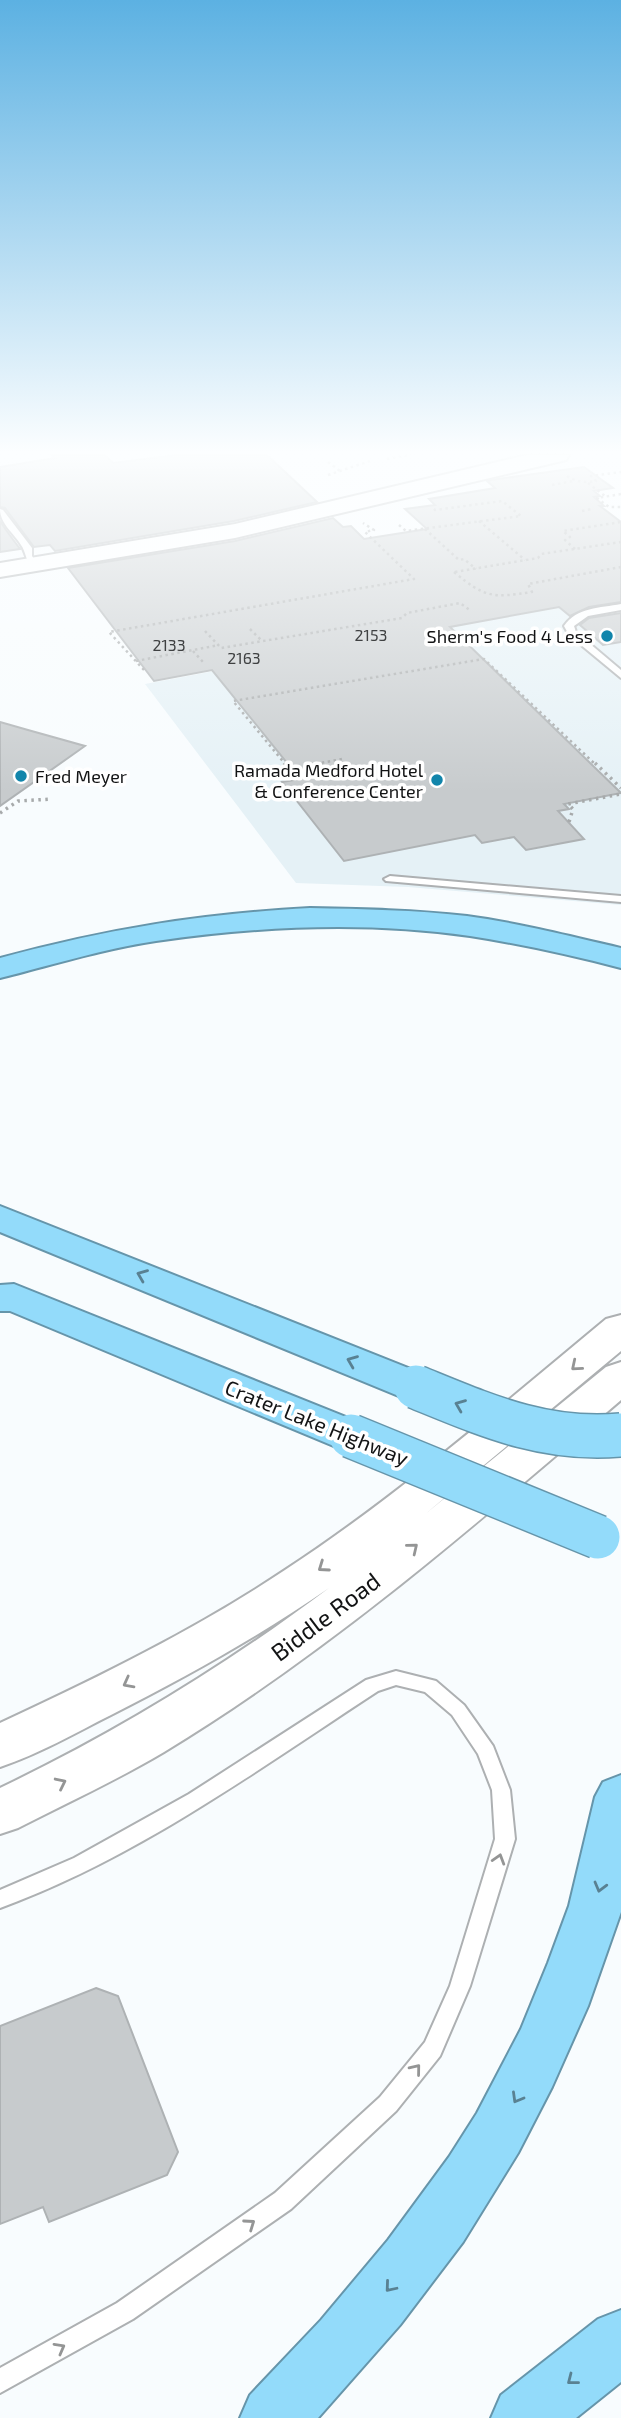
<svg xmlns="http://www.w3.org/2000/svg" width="621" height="2418" font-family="'Exo 2',sans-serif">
	<rect width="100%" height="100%" fill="#f8fcfe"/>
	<path fill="#e5f1f6" d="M621,595V905L408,887L296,883L145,684Z"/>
	<g fill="#c7cbcd" stroke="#aeb2b4" stroke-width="2">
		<path d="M52,455H105L113,463L176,455H267L317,502L234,521L55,551L50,545L34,547L5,508L0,507V467L55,458Z"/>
		<path d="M584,467L613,488L594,491L600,496L594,497L604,506H600L621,522V602L589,607L570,616L559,607L450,627L621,793L564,804L569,809L558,811L584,839L526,850L514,837L482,843L475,835L344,861L282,782L300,779L212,670L154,681L68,568L235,541L333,518L343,527L351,526L364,539L427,529L405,509L435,505L429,499L495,488L487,481L491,480Z"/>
		<path d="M0,521L6,530L20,549L0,552Z"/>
		<path d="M621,613V642L603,645L580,625L589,618Z"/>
		<path d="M0,722L28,730L85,746L0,806Z"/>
		<path d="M96,1988L118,1996L178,2152L167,2175L49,2222L43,2207L0,2224V2026Z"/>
	</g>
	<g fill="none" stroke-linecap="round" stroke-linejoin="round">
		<g stroke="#adb0b2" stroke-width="4">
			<g id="lane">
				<path d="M0,509L3,510L32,548V556L38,565L37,567H31C25,558 26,552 21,545C14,533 0,524 0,509Z"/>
				<path d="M621,604V610L588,616L574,626L576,632L621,670V678L569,635L564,626C577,607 600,608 621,604Z"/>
				<path d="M390,876L621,896V902L386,881L384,879Z"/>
				<path d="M396,1671L436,1681L464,1705L493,1746L510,1790L515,1839L470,1986L440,2056L396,2111L291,2209L133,2319L0,2393V2368L117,2303L275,2193L380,2097L425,2042L450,1986L495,1839L492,1790L478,1754L452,1715L425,1692L396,1685L378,1691C257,1770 137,1858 0,1908V1890L74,1858L189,1794L366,1680Z"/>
			</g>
		</g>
		<g stroke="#adb0b2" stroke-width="4">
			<g id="secondary">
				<path d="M527,455H569L566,460L235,538L0,577V563L235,524Z"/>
				<path d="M621,1315V1351L424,1515L606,1367L621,1362V1400C475,1525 329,1652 164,1752C117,1780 67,1803 18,1828L0,1834V1788C117,1732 225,1666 329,1588C260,1636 186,1677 111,1715C75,1733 39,1754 0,1767V1723C97,1678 195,1630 285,1570C398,1496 502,1405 606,1319Z"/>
			</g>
		</g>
		<g stroke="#6695aa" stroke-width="4">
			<g id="highway">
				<path d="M310,908C363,909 415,910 467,916C519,923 570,936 621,948V968C571,955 521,944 470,936C366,921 259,926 156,941C103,949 52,965 0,978V958C107,929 199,914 310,908Z"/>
				<path d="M0,1206L431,1377L437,1387L431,1397L416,1402L401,1397L0,1232Z"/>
				<path d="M14,1284L366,1425L373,1436L366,1447L351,1452L336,1447L10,1311H0V1285Z"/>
				<path d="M621,1775V1912L588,2006L552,2087L518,2153L463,2242L400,2325L318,2418H240L250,2395L321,2320L388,2240L449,2157L477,2113L521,2029L548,1963L569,1906L595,1797L603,1782Z"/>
				<path d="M621,2310V2382L576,2418H491L501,2395L598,2319Z"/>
			</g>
		</g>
		<g stroke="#a7aaab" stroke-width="2.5" stroke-dasharray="2.5 3.5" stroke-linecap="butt">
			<path d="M387,459L411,455"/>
			<path d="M328,462L340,471"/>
			<path d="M328,475L370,461"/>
			<path d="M567,476C576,482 585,483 596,481L591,476L621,472"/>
			<path d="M588,483L605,496"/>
			<path d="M552,485L573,481"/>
			<path d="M621,494L597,498L609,507H621"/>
			<path d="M582,511L592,509"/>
			<path d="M479,521L525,560"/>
			<path d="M399,525L406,531L521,516L502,501L435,510L433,508"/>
			<path d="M425,529L459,560L464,559L476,569"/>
			<path d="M575,549L565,540L570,537L563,531L621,522"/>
			<path d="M454,572C485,598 493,598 532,592L528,584L621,567"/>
			<path d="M455,572L538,558L541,554L621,542"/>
			<path d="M250,629L261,640"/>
			<path d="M205,631L221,648L402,618L407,613L460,603L471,611"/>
			<path d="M193,651L203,662"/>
			<path d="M136,661L219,645"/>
			<path d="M144,670L109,632L414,579L365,532L374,530L363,523"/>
			<path d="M286,765L233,701L484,659L596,765"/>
			<path d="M310,765L342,759"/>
		</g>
		<g stroke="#a7aaab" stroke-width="3.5" stroke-dasharray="2.5 4.5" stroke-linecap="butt">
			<path d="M284,763L289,769"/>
			<path d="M595,763L621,788"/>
			<path d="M276,771L320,763"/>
			<path d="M0,813L18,801L52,799"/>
			<path d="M569,822L573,809L568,804L621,794"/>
		</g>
		<use href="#lane" fill="#fff" fill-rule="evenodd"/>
		<use href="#secondary" fill="#fff" fill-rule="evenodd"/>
		<use href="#highway" fill="#93dbfa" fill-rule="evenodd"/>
		<g stroke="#6695aa" stroke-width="46" stroke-linecap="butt">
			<g id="highway-bridge">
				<path d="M416,1387C485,1415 544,1442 621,1435"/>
				<path d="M351,1436L598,1537"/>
			</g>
		</g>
		<use href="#highway-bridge" stroke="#93dbfa" stroke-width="43"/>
	</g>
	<defs><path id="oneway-chevron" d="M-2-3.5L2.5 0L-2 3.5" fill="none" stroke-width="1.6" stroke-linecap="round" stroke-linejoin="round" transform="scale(1.75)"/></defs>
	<g stroke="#598192">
		<use href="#oneway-chevron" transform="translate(142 1275) rotate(-158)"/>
		<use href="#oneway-chevron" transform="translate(352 1361) rotate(-158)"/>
		<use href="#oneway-chevron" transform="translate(460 1405) rotate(-158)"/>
		<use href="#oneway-chevron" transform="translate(600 1887) rotate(105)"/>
		<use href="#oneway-chevron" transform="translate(517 2098) rotate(120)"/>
		<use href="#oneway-chevron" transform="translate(390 2287) rotate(130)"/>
		<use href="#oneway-chevron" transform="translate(572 2380) rotate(142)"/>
	</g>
	<g stroke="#949595">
		<use href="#oneway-chevron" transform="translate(576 1366) rotate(140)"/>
		<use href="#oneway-chevron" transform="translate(413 1548) rotate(-39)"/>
		<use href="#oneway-chevron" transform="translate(323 1567) rotate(145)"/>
		<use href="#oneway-chevron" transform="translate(128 1683) rotate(152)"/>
		<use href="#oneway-chevron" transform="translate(61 1783) rotate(-26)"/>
		<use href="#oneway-chevron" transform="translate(499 1859) rotate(-73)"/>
		<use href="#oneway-chevron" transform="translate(416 2069) rotate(-51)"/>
		<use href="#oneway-chevron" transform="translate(250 2224) rotate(-35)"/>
		<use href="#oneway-chevron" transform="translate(60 2348) rotate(-29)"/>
	</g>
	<linearGradient id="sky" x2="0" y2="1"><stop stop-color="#5cb1e2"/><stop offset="0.57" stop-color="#fcfeff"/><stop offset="1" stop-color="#fcfeff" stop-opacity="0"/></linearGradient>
	<rect width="621" height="793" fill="url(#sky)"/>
	<g fill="#1185ab" stroke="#fff" stroke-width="2.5">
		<circle cx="607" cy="636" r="7"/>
		<circle cx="21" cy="776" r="7"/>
		<circle cx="437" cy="780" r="7"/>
	</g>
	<g text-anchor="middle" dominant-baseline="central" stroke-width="7" stroke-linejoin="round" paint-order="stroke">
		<g font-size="16" fill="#3f4142">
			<text x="371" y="634">2153</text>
			<text x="169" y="644">2133</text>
			<text x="244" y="657">2163</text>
		</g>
		<g font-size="18" fill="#121314" stroke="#fff" text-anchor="end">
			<text x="593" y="636">Sherm's Food 4 Less</text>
			<text x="423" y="770">Ramada Medford Hotel<tspan x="423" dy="21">&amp; Conference Center</tspan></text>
			<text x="35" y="776" text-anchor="start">Fred Meyer</text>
		</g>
		<g font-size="21" fill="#121314" stroke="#fff">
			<text transform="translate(317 1422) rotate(22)">Crater Lake Highway</text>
		</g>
		<g font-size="24" fill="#121314" stroke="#fff">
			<text transform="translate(325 1616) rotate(-37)">Biddle Road</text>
		</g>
	</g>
</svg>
